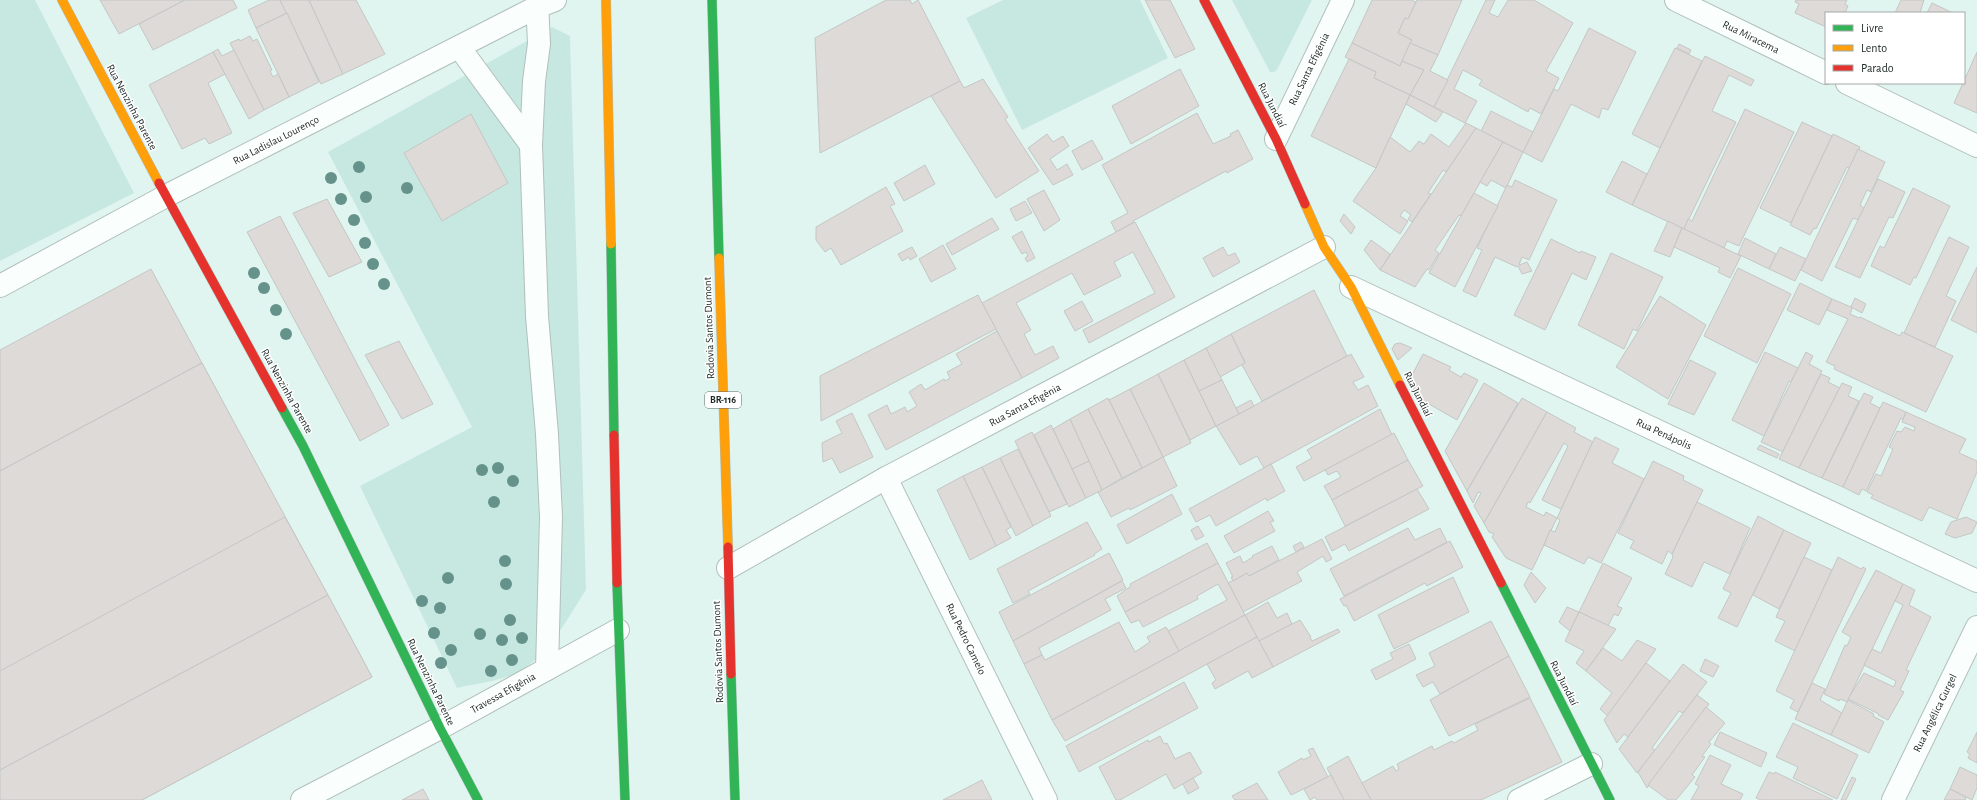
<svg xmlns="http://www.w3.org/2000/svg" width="1977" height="800" font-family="'Alegreya Sans',sans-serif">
	<rect width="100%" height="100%" fill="#e1f5f0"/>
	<g fill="#c7e8e0">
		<path d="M0,0H35L134,193L0,261Z"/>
		<path d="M1003,0H1140L1168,58L1022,130L966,18Z"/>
		<path d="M1232,0H1312L1277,70L1274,72H1270Z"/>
		<path d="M552,27L570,36L586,590C565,622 546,662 509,676C493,682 474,684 457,688L360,486L472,427L328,152Z"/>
	</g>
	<g fill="#dddad7" stroke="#c4c7c5">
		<path d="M100,0H185L119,34Z"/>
		<path d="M185,0H233L237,8L153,50L139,24Z"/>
		<path d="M269,0H280L287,13L256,28L248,10Z"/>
		<path d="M280,0H309L343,74L321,84Z"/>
		<path d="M309,0H356L385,54L343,74Z"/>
		<path d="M886,0H910L912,4L918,0L960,81L820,153L815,38Z"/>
		<path d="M1145,0H1170L1195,49L1175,58Z"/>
		<path d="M1372,0H1411L1416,2L1408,19L1405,18L1398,33L1412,40L1400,66L1352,43Z"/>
		<path d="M1417,0H1462L1438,55L1410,43L1412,40L1398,33L1405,18L1408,19Z"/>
		<path d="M1486,0H1495L1489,13L1498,17L1508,0H1534L1573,23L1546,71L1559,78L1541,114L1530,108L1528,112L1479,85L1482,80L1463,70L1454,89L1477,101L1465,123L1434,107Z"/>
		<path d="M1796,0H1847L1845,4L1848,6L1845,13H1826V27L1795,13L1799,4L1795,2Z"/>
		<path d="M1901,0H1924L1920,13H1895Z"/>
		<path d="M1932,3L1953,13H1927Z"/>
		<path d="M287,13L319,82L289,97L256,28Z"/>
		<path d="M1589,28L1636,52L1608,110L1602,108L1599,118L1571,104L1542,162L1523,152L1554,89L1558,91Z"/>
		<path d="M250,36L253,41L257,39L272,70L270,71L273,77L278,74L289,97L264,110L230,43L239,39L240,41Z"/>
		<path d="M1352,43L1400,66L1402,61L1424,70L1410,95L1374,78L1376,72L1345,57Z"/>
		<path d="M1410,43L1438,55L1430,71L1448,80L1434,107L1410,95L1424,70L1402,61Z"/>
		<path d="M1679,44L1691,50L1689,54L1677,48Z"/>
		<path d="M1675,48L1702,61L1660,148L1632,134Z"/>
		<path d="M218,49L222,56L234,50L264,110L249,119L213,52Z"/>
		<path d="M213,52L225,74L208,83L232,133L209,144L205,138L182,149L149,85Z"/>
		<path d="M1977,52V113L1954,103Z"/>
		<path d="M1705,56L1754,80L1751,86L1729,75L1712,111L1736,122L1684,229L1632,205Z"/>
		<path d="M1349,59L1376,72L1374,78L1410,95L1376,168L1311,136Z"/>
		<path d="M1180,69L1199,106L1131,144L1112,106Z"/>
		<path d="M983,79L1008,117L1005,119L1039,171L996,198L931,96L960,81L964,88Z"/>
		<path d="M1410,95L1443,112L1436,122L1406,104Z"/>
		<path d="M1745,109L1794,132L1739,246L1727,241L1724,248L1684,229L1688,219L1692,221Z"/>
		<path d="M1491,111L1533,132L1523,152L1481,131Z"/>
		<path d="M1197,113L1213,144L1231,136L1230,134L1238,130L1253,159L1227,173L1226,171L1133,221L1134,222L1116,232L1111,222L1128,213L1102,165Z"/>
		<path d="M471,114L508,183L442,221L404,153Z"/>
		<path d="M1802,122L1832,136L1791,223L1760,208Z"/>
		<path d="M1466,123L1476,128L1446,172L1443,170L1428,193L1431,194L1412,222L1408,219L1411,215L1404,210L1400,216L1408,221L1400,234L1353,201L1376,168L1390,137L1410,152L1419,141L1424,144L1431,134L1449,147Z"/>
		<path d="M1476,128L1503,142L1461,216L1459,215L1435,250L1439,253L1429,270L1427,269L1415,287L1380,270Z"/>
		<path d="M1047,134L1053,142L1063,136L1069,146L1050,159L1057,170L1067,164L1073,175L1053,185L1028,148Z"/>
		<path d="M1833,134L1860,147L1851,166L1849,168L1847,167L1816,229L1814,228L1810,235L1790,225L1791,223Z"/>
		<path d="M1092,140L1103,159L1082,170L1072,151Z"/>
		<path d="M1503,142L1523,152L1506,188L1491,180L1487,186L1480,182Z"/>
		<path d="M1858,149L1885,162L1871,192L1867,190L1860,205L1864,208L1858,220L1853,218L1822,281L1801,270Z"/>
		<path d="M1622,161L1647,174L1632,205L1606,192Z"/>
		<path d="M925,165L935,184L904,201L894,183Z"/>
		<path d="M1878,179L1905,192L1893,218L1889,217L1860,278L1835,267Z"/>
		<path d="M1515,180L1557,200L1529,260L1522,257L1519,265L1527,262L1532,271L1522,274L1518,266L1517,267L1495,257L1476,297L1463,291L1482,250L1477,248L1507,185L1512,187Z"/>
		<path d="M886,187L895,204L890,206L903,231L841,265L831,248L825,252L816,240V227Z"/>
		<path d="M1913,188L1950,206L1916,278L1914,277L1910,285L1871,266L1880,246L1884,248Z"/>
		<path d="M1044,190L1060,220L1044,231L1027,199Z"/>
		<path d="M1474,193L1498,206L1455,287L1429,273Z"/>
		<path d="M327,199L362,262L329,277L293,213Z"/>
		<path d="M1025,201L1032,213L1016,221L1010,209Z"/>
		<path d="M1344,214L1355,227L1351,234L1340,221Z"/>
		<path d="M280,216L389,425L360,441L247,232Z"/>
		<path d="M992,218L999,229L952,255L946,244Z"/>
		<path d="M1668,221L1682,228L1670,257L1654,251Z"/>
		<path d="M1135,222L1175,297L1089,343L1083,330L1155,293L1133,252L1114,262L1121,276L1084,295L1072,273L1016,303L1031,330L1024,334L1035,355L1053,346L1059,358L1022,378L982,303Z"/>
		<path d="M1682,228L1741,256L1730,278L1718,272L1720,268L1674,247Z"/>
		<path d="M1022,231L1035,258L1027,262L1025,258L1028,256L1026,252L1022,254L1012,237Z"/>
		<path d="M1949,237L1969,247L1946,296L1956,301L1935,347L1904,333Z"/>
		<path d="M1745,238L1776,254L1769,269L1738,254Z"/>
		<path d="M1551,239L1580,253L1581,251L1596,257L1586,280L1572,273L1545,330L1514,315Z"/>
		<path d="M1371,240L1390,254L1380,270L1364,250Z"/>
		<path d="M943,245L956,269L931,282L919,259Z"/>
		<path d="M912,247L917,256L910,260L909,257L902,261L898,254Z"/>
		<path d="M1223,247L1228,256L1235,253L1240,262L1213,277L1203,258Z"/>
		<path d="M1780,247L1806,259L1795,281L1769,269Z"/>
		<path d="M1611,253L1663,277L1637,331L1633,329L1624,349L1578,325Z"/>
		<path d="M1977,267V333L1951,320Z"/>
		<path d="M1738,268L1791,294L1757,363L1704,336Z"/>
		<path d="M151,269L202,363L0,471V350Z"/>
		<path d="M1800,283L1832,299L1819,325L1787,310Z"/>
		<path d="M1314,290L1347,356L1262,401L1242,365L1245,362L1231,334Z"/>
		<path d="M978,295L996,329L821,421L820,376Z"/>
		<path d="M1660,296L1706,325L1668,399L1616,367Z"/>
		<path d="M1855,298L1866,304L1862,313L1851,307Z"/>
		<path d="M1832,299L1851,307L1852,309L1850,314L1859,318L1860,317L1900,336L1902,332L1953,356L1926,412L1834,369L1835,366L1826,362L1848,319L1827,310Z"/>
		<path d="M1082,301L1093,321L1075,331L1064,311Z"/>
		<path d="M997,331L1022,378L886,450L868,415L887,405L891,414L905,407L907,412L917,406L909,392L921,384L925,390L944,379L945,381L950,378L947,372L962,364L956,354Z"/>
		<path d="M1231,334L1245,363L1220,377L1206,348Z"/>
		<path d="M399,341L433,404L402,419L365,355Z"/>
		<path d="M1400,343L1412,348L1398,360L1392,349L1395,344Z"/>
		<path d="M1206,348L1222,380L1199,391L1184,360Z"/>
		<path d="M1765,352L1798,368L1791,382L1789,381L1764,436L1732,420Z"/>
		<path d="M1806,352L1813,356L1809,364L1822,371L1783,452L1761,442Z"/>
		<path d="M1351,354L1364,377L1353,382L1358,390L1368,385L1378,406L1264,468L1257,456L1240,465L1216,426Z"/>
		<path d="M1423,354L1451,367L1449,370L1461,377L1464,373L1478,380L1457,420L1420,399L1419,400L1409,381Z"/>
		<path d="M1184,360L1216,426L1190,440L1158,374Z"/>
		<path d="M1690,360L1716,373L1694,415L1668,404Z"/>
		<path d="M202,363L244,442L0,572V471Z"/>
		<path d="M202,363L372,677L142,800H0V471Z"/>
		<path d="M1158,374L1191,443L1163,457L1130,389Z"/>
		<path d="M1821,374L1830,378L1828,382L1840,388L1799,468L1779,459Z"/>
		<path d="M1222,380L1239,414L1216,426L1199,391Z"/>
		<path d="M1484,383L1518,403L1467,491L1445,451Z"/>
		<path d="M1842,383L1852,387L1848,396L1859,401L1822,478L1799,468Z"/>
		<path d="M1130,389L1163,457L1142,468L1109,400Z"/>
		<path d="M1864,393L1873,397L1870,403L1880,408L1843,487L1822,478Z"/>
		<path d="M1108,398L1142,468L1122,478L1088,409Z"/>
		<path d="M1522,398L1547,412L1484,523L1474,506L1481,493L1478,492L1473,503L1467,491Z"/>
		<path d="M1251,400L1254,406L1239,414L1236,408Z"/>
		<path d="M1883,402L1906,412L1903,419L1901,418L1866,491L1862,489L1859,495L1843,487Z"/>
		<path d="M1088,409L1122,478L1102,490L1070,419Z"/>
		<path d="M1380,409L1392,435L1304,481L1296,467L1312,458L1307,450Z"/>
		<path d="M1547,412L1576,428L1574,432L1593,442L1561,509L1542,500L1568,446L1564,443L1530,503L1528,502L1526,507L1544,516L1546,512L1557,518L1532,570L1506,558L1492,537L1494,534L1489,532L1484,523Z"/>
		<path d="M1906,412L1966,439L1959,453L1977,461V472L1957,519L1929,507L1922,521L1871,498L1873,495L1867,492L1876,474L1881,476L1893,449L1889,447L1897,431L1901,432L1905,427L1914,431L1915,427L1902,422Z"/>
		<path d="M852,413L873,457L840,473L832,458L823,462L822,443L842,433L836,421Z"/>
		<path d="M1070,419L1089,461L1072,469L1053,429Z"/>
		<path d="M1051,425L1086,498L1069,507L1034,435Z"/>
		<path d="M1032,432L1067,504L1049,512L1015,441Z"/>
		<path d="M1394,433L1408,460L1332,500L1324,486L1341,477L1337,471L1328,475L1325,470Z"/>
		<path d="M1595,437L1619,449L1612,463L1644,479L1601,563L1588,557L1584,564L1544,545L1550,530L1555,532L1560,520L1557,518Z"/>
		<path d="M1760,445L1779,454L1777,458L1757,449Z"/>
		<path d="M1018,449L1051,516L1033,526L1000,458Z"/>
		<path d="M1163,457L1177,486L1130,510L1129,508L1111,517L1098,492Z"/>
		<path d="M1000,458L1033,526L1016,536L982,467Z"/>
		<path d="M1408,460L1423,486L1345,526L1332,500Z"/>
		<path d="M1089,461L1102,490L1086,498L1072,469Z"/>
		<path d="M1653,461L1684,476L1683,480L1703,490L1672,554L1668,551L1662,564L1630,548L1634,541L1618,533Z"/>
		<path d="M1271,464L1285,491L1267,501L1266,498L1216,526L1210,515L1196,522L1189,509Z"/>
		<path d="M982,467L1011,527L1006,530L1011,538L996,546L963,476Z"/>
		<path d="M963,476L996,546L970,560L937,490Z"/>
		<path d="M1417,489L1429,509L1349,551L1345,544L1332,551L1325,537Z"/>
		<path d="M1172,494L1182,514L1127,544L1117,525Z"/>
		<path d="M1697,502L1750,528L1730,574L1704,562L1692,587L1665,574L1673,557L1672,554Z"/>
		<path d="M1268,511L1274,521L1270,522L1275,531L1234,553L1224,536Z"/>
		<path d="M1758,516L1784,530L1737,627L1718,618L1731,593L1723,589Z"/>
		<path d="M285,517L328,595L0,770V671Z"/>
		<path d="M1966,517L1977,522L1972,533L1955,538L1945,534L1951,522Z"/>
		<path d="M1087,522L1102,549L1094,554L1095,555L1028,591L1030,594L1013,603L997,569Z"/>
		<path d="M1198,526L1204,536L1196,540L1191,530Z"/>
		<path d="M1408,528L1415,540L1440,528L1447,542L1344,596L1330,569Z"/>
		<path d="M1784,530L1811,543L1779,609L1753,595Z"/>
		<path d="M1322,539L1332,559L1326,562L1323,556L1297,572L1302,581L1243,612L1228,583L1247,573L1249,576Z"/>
		<path d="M1450,541L1463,567L1427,586L1425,583L1354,621L1346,605L1344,606L1340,599Z"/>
		<path d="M1301,542L1304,547L1296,552L1293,546Z"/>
		<path d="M1207,543L1218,563L1125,612L1117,596L1131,586L1130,584Z"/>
		<path d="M1272,546L1279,560L1249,576L1247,573L1233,581L1231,577H1233L1226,563L1240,556L1243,563L1253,557L1252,556Z"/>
		<path d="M1109,553L1123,580L1013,641L999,612Z"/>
		<path d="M1804,557L1832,570L1795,651L1775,641L1785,621L1776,617Z"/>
		<path d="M1838,557L1861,569L1863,567L1866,569L1798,712L1790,708L1794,700L1776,691Z"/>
		<path d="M1218,563L1245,615L1179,651L1168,631L1227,600L1218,584L1197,596L1198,599L1143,627L1139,620L1131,623L1125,612Z"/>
		<path d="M1603,563L1632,578L1617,606L1622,608L1618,616L1614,614L1608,626L1579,612Z"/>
		<path d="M1876,570L1903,584L1847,702L1840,699L1839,701L1824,694L1845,645L1847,646L1851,637L1842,632Z"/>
		<path d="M1531,572L1546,588L1535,603L1524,585Z"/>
		<path d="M1453,577L1469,612L1394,649L1378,615Z"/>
		<path d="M1122,581L1126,588L1105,599L1111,610L1039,648L1042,655L1024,664L1013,641Z"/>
		<path d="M1903,584L1915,590L1909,605L1931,617L1906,670L1909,671L1900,690L1904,692L1888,720L1878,715L1879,714L1848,699L1864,673L1894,687L1896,681L1864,665L1872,649L1881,653L1903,605L1895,601Z"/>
		<path d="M328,595L372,677L142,800H0V770Z"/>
		<path d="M1268,602L1277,618L1287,613L1292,624L1259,641L1245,615Z"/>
		<path d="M1567,607L1579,612L1570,631L1559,622Z"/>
		<path d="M1579,612L1616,629L1586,671L1576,663L1584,651L1565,641Z"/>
		<path d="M1245,615L1257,637L1065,741L1052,720Z"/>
		<path d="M1300,620L1311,637H1310L1312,641L1338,629L1340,632L1273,667L1259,641Z"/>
		<path d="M1491,621L1509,656L1440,694L1433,682L1423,687L1416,675L1435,666L1429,653Z"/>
		<path d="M1119,622L1135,652L1150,642L1147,637L1166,627L1179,651L1052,720L1024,664L1042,655L1045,660Z"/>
		<path d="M1257,637L1273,667L1252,678L1248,671L1215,689L1212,683L1216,680L1207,664Z"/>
		<path d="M1637,640L1656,649L1608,716L1600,709L1612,693L1586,671L1603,648L1622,661Z"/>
		<path d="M1409,644L1416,659L1376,680L1371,670L1393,659L1390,653Z"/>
		<path d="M1509,656L1530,697L1449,736L1430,700Z"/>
		<path d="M1705,659L1719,666L1713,677L1700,671Z"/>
		<path d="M1646,663L1670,681L1628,737L1624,734L1617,743L1604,720Z"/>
		<path d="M1683,664L1707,682L1683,713L1679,711L1652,748L1655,750L1637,773L1619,749Z"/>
		<path d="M1184,682L1198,708L1079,772L1066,746Z"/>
		<path d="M1812,683L1825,689L1820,700L1842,713L1831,735L1795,719Z"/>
		<path d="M1697,695L1709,704L1647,788L1638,772Z"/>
		<path d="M1530,698L1562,762L1481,800H1371L1362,783L1393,766L1396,771L1399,769L1397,764L1432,746L1434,750L1452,741L1454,743L1478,730L1475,724Z"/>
		<path d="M1848,700L1874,714L1873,716L1884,722L1869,753L1831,735Z"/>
		<path d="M1706,707L1725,723L1709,742L1711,744L1702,756L1705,757L1692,775L1695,777L1676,800H1668L1648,785Z"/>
		<path d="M1793,723L1858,755L1837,799L1793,778L1798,767L1776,757Z"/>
		<path d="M1720,732L1767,753L1761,767L1714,745Z"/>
		<path d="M1977,732V763L1968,758L1970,754L1967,752Z"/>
		<path d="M1160,736L1164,744L1167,743L1175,759L1190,752L1202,773L1174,789L1166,774L1120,800H1116L1099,767L1148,740L1149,742Z"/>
		<path d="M1313,748L1328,777L1291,795L1278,772L1302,758L1303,760L1311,756L1308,750Z"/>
		<path d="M1710,755L1731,765L1721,784L1743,794L1740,800H1691L1699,786L1695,784Z"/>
		<path d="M1348,756L1362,783L1371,800H1344L1327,768Z"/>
		<path d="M1960,767L1977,775V788L1972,800L1950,789Z"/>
		<path d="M1769,772L1774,774L1775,772L1833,800H1761L1756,798Z"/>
		<path d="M1331,775L1344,800H1317L1315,797L1310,800L1304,789Z"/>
		<path d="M1852,777L1856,779L1846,800H1841Z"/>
		<path d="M1193,778L1199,788L1188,794L1183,784Z"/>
		<path d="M982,780L992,800H943Z"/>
		<path d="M1257,783L1268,800H1235L1232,796Z"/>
		<path d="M423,789L429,800H402Z"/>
		<path d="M1950,789L1966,797L1965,800H1944Z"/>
	</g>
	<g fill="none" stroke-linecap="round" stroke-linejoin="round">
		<g stroke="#b0bfbb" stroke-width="24">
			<g id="street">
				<path d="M537,0L539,44L534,81L531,145L537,316L547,434L551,517L547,669"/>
				<path d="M1676,0L1826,73"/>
				<path d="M459,47L531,145"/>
				<path d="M1847,83L1977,146"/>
				<path d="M1276,139L1343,0"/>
				<path d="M0,286L166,196L537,7L555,0"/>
				<path d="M1351,287L1977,581"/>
				<path d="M886,478L1046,800"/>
				<path d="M728,568L886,478L1324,247"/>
				<path d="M302,800L440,728L618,630"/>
				<path d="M1519,800L1591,764"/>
				<path d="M1893,800L1977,627"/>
			</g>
		</g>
		<g stroke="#b0bfbb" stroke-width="10">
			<g id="fast">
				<path d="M712,0L719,258"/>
				<path d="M611,244L614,435"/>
				<path d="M282,408L303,446L440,728L478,800"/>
				<path d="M617,583L625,800"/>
				<path d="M1501,583L1610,800"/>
				<path d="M731,674L735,800"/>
			</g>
		</g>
		<g stroke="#b0bfbb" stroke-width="10">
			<g id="slow">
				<path d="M62,0L159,183"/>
				<path d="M606,0L611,244"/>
				<path d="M1305,204L1324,247L1351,287L1400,385"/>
				<path d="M719,258L728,547"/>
			</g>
		</g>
		<g stroke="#b0bfbb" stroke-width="10">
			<g id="jam">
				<path d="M1204,0L1276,139L1305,204"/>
				<path d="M159,183L282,408"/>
				<path d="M1400,385L1501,583"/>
				<path d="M614,435L617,583"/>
				<path d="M728,547L731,674"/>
			</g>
		</g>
		<use href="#street" stroke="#fafefd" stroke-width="22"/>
		<use href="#fast" stroke="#30b455" stroke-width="9"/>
		<use href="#slow" stroke="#ff9f0a" stroke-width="9"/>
		<use href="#jam" stroke="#e5322d" stroke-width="9"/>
	</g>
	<g fill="#65938b">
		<circle cx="359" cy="167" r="6"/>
		<circle cx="331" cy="178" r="6"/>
		<circle cx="407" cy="188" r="6"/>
		<circle cx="366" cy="197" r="6"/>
		<circle cx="341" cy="199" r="6"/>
		<circle cx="354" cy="220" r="6"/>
		<circle cx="365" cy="243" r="6"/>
		<circle cx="373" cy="264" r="6"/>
		<circle cx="254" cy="273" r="6"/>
		<circle cx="384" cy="284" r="6"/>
		<circle cx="264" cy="288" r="6"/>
		<circle cx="276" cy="310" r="6"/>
		<circle cx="286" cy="334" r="6"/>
		<circle cx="498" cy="468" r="6"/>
		<circle cx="482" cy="470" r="6"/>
		<circle cx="513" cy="481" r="6"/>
		<circle cx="494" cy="502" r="6"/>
		<circle cx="505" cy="561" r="6"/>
		<circle cx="448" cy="578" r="6"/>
		<circle cx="506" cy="584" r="6"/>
		<circle cx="422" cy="601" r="6"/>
		<circle cx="440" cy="608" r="6"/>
		<circle cx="510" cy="620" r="6"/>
		<circle cx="434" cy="633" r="6"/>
		<circle cx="480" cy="634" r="6"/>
		<circle cx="522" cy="638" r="6"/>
		<circle cx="502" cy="640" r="6"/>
		<circle cx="451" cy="650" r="6"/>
		<circle cx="512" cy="660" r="6"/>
		<circle cx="441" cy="663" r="6"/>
		<circle cx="491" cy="671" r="6"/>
	</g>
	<g text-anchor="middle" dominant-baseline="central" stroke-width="3" stroke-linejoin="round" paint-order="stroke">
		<rect fill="#fff" stroke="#5f6866" stroke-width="1" x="705" y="392" width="36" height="16" rx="3"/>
		<g font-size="10" font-weight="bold" fill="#1b2825">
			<text x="723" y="400">BR-116</text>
		</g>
		<g font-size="11" fill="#1b2825" stroke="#fff">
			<text transform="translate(1751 37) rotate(26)">Rua Miracema</text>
			<text transform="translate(1309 69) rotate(-64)">Rua Santa Efigênia</text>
			<text transform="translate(1272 105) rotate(63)">Rua Jundiaí</text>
			<text transform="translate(132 107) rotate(62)">Rua Nenzinha Parente</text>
			<text transform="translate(276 140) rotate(-27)">Rua Ladislau Lourenço</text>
			<text transform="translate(709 328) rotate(-92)">Rodovia Santos Dumont</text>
			<text transform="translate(287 391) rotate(61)">Rua Nenzinha Parente</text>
			<text transform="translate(1418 394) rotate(63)">Rua Jundiaí</text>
			<text transform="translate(1025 405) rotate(-28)">Rua Santa Efigênia</text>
			<text transform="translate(1664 434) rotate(25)">Rua Penápolis</text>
			<text transform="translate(966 639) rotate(64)">Rua Pedro Camelo</text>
			<text transform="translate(718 652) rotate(-92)">Rodovia Santos Dumont</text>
			<text transform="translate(431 682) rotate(64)">Rua Nenzinha Parente</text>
			<text transform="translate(1564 683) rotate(63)">Rua Jundiaí</text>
			<text transform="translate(503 693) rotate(-29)">Travessa Efigênia</text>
			<text transform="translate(1935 713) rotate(-64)">Rua Angélica Gurgel</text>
		</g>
	</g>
	<rect x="1825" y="12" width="140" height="72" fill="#ffffff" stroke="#a4a9a8"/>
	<rect x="1833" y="25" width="20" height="6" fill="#30b455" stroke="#a4a9a8"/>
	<text x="1861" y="32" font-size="12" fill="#1b2825">Livre</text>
	<rect x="1833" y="45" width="20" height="6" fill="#ff9f0a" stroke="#a4a9a8"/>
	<text x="1861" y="52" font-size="12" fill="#1b2825">Lento</text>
	<rect x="1833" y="65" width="20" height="6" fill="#e5322d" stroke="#a4a9a8"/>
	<text x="1861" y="72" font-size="12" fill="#1b2825">Parado</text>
</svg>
